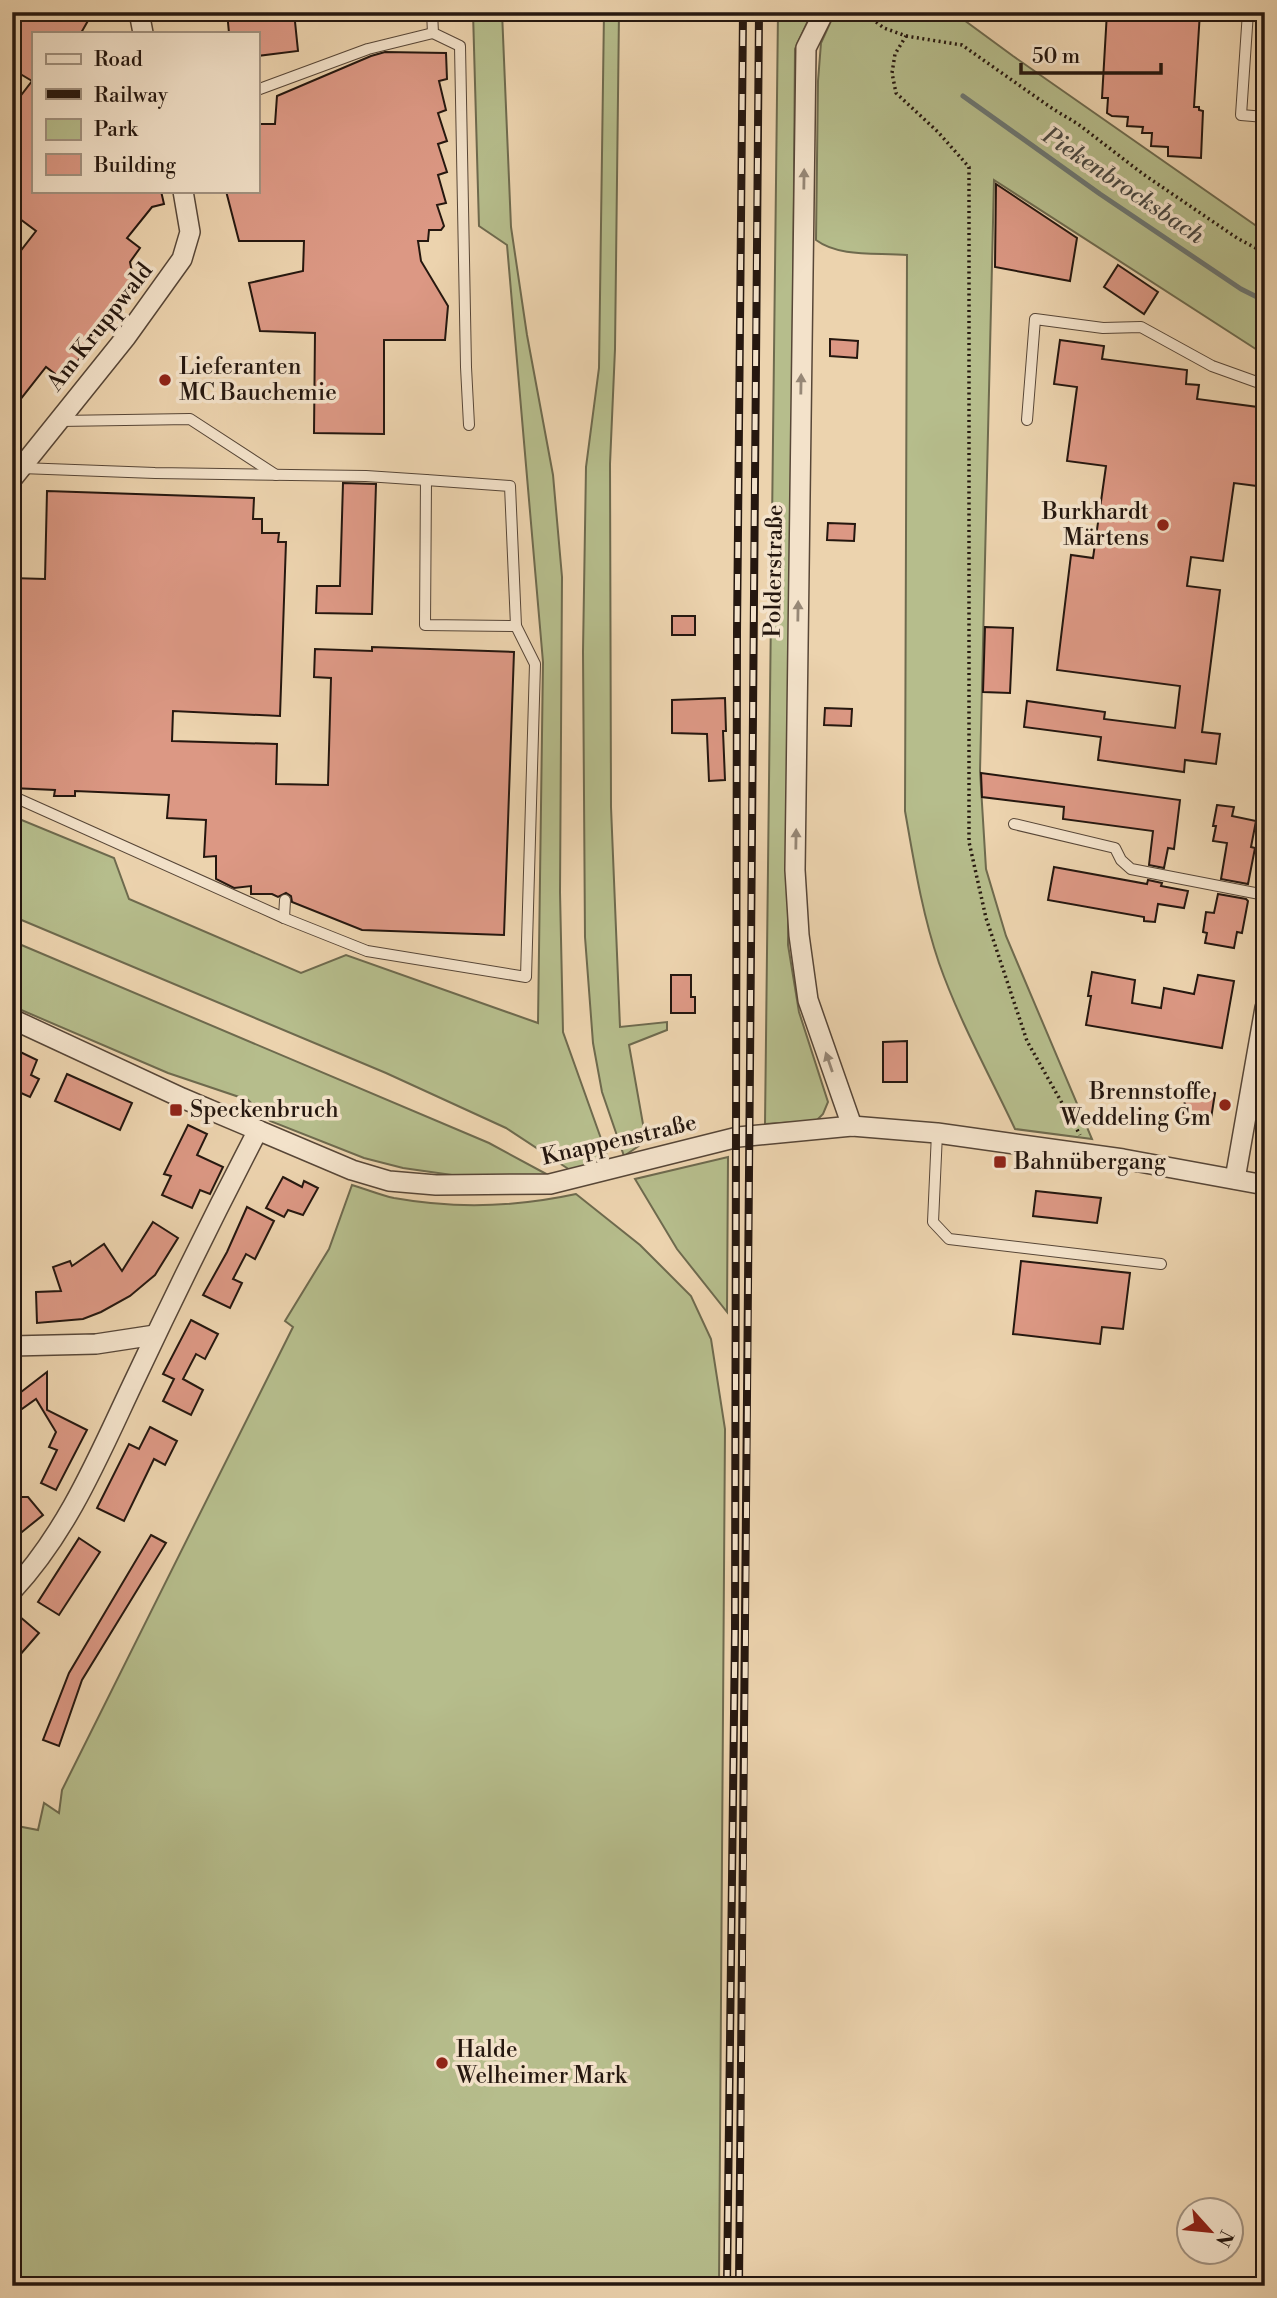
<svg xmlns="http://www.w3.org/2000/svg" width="1277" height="2298" font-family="'Libre Bodoni',serif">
	<rect width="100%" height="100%" fill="#ecd3ae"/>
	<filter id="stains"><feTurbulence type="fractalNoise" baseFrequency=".00286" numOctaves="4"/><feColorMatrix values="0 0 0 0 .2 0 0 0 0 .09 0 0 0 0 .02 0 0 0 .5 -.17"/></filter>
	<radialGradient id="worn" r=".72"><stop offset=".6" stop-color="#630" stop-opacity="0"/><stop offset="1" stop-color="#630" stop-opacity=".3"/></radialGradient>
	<g fill="#b6bd8c" stroke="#6e6a4e" stroke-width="2">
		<path d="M473,12H502L511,227L527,335L553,475L562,577L560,892L563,1032L609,1161L573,1172L506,1128L386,1073L12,916V816L114,858L129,899L301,973L346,955L538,1023L543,662L507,245L479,226Z"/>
		<path d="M604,12H619L615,349L610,464L611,807L620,1027L667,1022V1030L629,1045L646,1141L624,1156L602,1092L593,1043L585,937L583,652L586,467L599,368Z"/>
		<path d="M778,12H812L795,49L788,945L799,1012L828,1102L823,1114L816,1121L765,1124Z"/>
		<path d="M835,12H953L1013,56L1265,232V355L994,180L980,771L986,869L1006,936L1092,1139L1015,1129C989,1074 959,1020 939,963C922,913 914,862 905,811L907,255C879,252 840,258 816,240L818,81L821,43Z"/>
		<path d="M12,941L489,1143L550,1176H459L403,1168L364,1158L270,1121L248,1100L168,1073L12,1006Z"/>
		<path d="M728,1157L727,1312L677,1249L635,1179Z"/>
		<path d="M352,1185C366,1189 380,1195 394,1198C455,1209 516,1207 576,1194L640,1245L691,1296L711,1339L725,1429L719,2286H12V1825L38,1830L44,1803L59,1813L62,1790L293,1327L285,1321L329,1249Z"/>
	</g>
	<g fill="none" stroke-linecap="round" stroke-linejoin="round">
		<path stroke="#6c7672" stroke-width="5" d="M963,96L1100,194L1241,289L1265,301"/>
	</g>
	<g fill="#dc9884" stroke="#25170f" stroke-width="2">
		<path d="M12,12H93L81,33H33V191H161L164,204L152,207L127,238L140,248L130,262L135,287L63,380L46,367L12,410V262L36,231L12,213V107L32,81L12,69Z"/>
		<path d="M227,12H294L298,51L257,56V33H229Z"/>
		<path d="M1107,12H1200L1194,107H1199V110L1203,111L1201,158L1168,156V147L1151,146L1152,133H1142L1143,127L1127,126L1128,117L1112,116L1107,113L1108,98H1102Z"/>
		<path d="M385,52L446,53L447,79L439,81L446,110L438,113L447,141L438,144L447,172L438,175L446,203L437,205L444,226L441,230H429L428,241H418L421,261L448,306L445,340H384V434L314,433L315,333L260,331L249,283L303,271L304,241H239L226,191H257V124H275L277,96L371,56Z"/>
		<path d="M996,184L1077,238L1070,281L995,267Z"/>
		<path d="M1118,265L1158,292L1144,314L1104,287Z"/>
		<path d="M830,339L858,341L857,358L830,356Z"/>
		<path d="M1060,340L1104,346L1102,359L1187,370L1186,384L1199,385L1197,399L1265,408V487L1234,483L1223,561L1191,557L1187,586L1220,590L1202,732L1220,734L1216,764L1185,760L1184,772L1098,760L1101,737L1024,727L1027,701L1105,712L1104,719L1175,728L1180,686L1057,670L1071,555L1093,558L1106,466L1067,461L1077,387L1054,384Z"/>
		<path d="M343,483L376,484L372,614L316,613L317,586H340Z"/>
		<path d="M47,491L254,498L253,519H262V533H279L278,542H286L280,716L173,711L172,741L277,744L276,784L328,785L331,678L314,677L315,649L372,651V647L514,652L504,935L362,930L292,902L291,896L286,893L278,897L272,894H251V886L234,888L216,879V856L204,857L206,820L167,818L169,795L75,791V796H54L55,790L12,788V649H14L16,612L12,611V578L45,579Z"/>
		<path d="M828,523L855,524L854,541L827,540Z"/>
		<rect x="672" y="616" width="23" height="19"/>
		<path d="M985,627L1013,628L1010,693L983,692Z"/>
		<path d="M725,698L726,731H723L725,780L709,781L707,734L672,733V700Z"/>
		<path d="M825,708L852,709L851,726L824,725Z"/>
		<path d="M981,773L1180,800L1174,849L1168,848L1164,868L1149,865L1153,831L1063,819L1064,807L982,797Z"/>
		<path d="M1217,805L1234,807L1232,816L1256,821L1251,847L1255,848L1248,884L1221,879L1227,843L1213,841L1216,826H1213Z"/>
		<path d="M1054,867L1147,884L1148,880L1162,883L1161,886L1188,891L1184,908L1158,904L1155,922L1144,921V917L1048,900Z"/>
		<path d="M1218,894L1246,899L1248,901L1242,933L1237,932L1234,948L1205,943L1207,933L1203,932L1206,912L1214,913Z"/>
		<path d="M1092,972L1135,980L1132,1003L1161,1008L1164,988L1194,994L1198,975L1234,981L1222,1048L1086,1025L1091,996H1088Z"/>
		<path d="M671,975H691V997H695V1013H671Z"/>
		<path d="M907,1041V1082H883V1042Z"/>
		<path d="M12,1048L37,1060L31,1075L39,1079L30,1097L12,1089Z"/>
		<path d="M67,1074L132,1103L120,1130L55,1101Z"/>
		<path d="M1187,1088L1215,1093L1210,1125L1182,1120Z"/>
		<path d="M188,1125L207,1134L197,1155L223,1167L210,1194L200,1190L192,1208L162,1195L171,1176L164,1174Z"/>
		<path d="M283,1177L302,1187L304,1181L318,1188L303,1215L288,1210L284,1217L266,1208Z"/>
		<path d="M1036,1191L1101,1198L1097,1223L1033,1216Z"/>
		<path d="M247,1207L274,1221L255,1259L246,1254L233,1279L242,1283L230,1308L203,1295L227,1252Z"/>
		<path d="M153,1222L178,1238L155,1275L149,1280L130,1296L101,1312L83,1319L37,1323L36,1292L61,1291L53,1267L70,1261L72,1266L104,1244L122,1271Z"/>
		<path d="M1021,1261L1130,1273L1123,1329L1102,1327L1100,1344L1013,1334Z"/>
		<path d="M191,1320L218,1334L205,1359L196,1354L183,1379L203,1390L191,1415L163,1401L174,1379L163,1374Z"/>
		<path d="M47,1372V1410L87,1430L56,1490L41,1483L57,1450L49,1447L56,1432L36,1399L12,1416V1399Z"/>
		<path d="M150,1427L177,1441L165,1465L154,1459L124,1521L97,1508L129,1444L139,1449Z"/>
		<path d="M22,1497H28L43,1515L12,1540V1505Z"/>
		<path d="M151,1535L166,1543L82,1680L59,1746L43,1740L69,1673Z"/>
		<path d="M79,1538L100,1552L59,1615L38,1602Z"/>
		<path d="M12,1610L39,1633L12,1664Z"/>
	</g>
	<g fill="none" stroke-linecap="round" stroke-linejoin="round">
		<g stroke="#574637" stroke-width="12">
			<g id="service">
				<path d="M432,12L433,33L460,46L466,367L469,425"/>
				<path d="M1248,12L1241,115L1265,117"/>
				<path d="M257,90L368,49L433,33"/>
				<path d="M1027,420L1035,319L1103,328L1141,327L1212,366L1265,385"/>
				<path d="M59,421L190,419L276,475"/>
				<path d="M426,480L510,486L516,626"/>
				<path d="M12,796L284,918L367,951L526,977L535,664L516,626L425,625L426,480L366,476L155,473L21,468"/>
				<path d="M1014,824L1115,848L1121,860L1131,869L1265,895"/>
				<path d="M284,918L285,900"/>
				<path d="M937,1133L933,1222L949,1239L1161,1264"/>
			</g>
		</g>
		<g stroke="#574637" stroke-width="22">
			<g id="minor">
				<path d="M139,12L143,33"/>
				<path d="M824,12L806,48L795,870L799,935L808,1000L852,1126"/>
				<path d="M12,479L126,337L182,259L190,232L183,191"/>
				<path d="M12,1019L182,1098L352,1170L389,1181L436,1185L550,1184L738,1137L852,1126L937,1133L1008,1143L1123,1159L1265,1185"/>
				<path d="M1235,1179L1265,1008"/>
				<path d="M12,1346L96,1344L155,1335"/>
				<path d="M12,1591C70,1529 101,1450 137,1375C176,1292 216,1211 258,1130"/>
			</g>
		</g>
		<g stroke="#25170f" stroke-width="3.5" stroke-dasharray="2 3.5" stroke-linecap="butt">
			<path d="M863,12L884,28L906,36L895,54L892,73L896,93L938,132L969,167V842L986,918L1027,1041L1080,1135"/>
			<path d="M906,36L962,45L1053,109L1078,124L1143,174L1237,238L1265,253"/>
		</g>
		<use href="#service" stroke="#f3e2ca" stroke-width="10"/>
		<use href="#minor" stroke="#f3e2ca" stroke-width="19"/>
		<g stroke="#25170f" stroke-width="8">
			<g id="rail">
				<path d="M727,2286L735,1633L737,633L743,12"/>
				<path d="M739,2286C748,1528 751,770 759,12"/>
			</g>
		</g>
		<use href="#rail" stroke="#f3e2ca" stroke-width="5" stroke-dasharray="16" stroke-linecap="butt"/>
	</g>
	<defs><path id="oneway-solid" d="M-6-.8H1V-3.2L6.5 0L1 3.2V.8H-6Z" transform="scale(1.75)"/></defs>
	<g fill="#968776">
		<use href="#oneway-solid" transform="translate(804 179) rotate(-89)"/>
		<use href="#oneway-solid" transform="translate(801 384) rotate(-89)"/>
		<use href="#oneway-solid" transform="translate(798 611) rotate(-89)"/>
		<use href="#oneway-solid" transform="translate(796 839) rotate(-89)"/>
		<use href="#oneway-solid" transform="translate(829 1062) rotate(-109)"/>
	</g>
	<g fill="#8f2418" stroke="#f3e2ca" stroke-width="2.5">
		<circle cx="165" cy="380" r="7"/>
		<circle cx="1163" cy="525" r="7"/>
		<circle cx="1225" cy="1105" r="7"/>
		<rect x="169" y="1103" width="14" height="14" rx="3.5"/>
		<rect x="993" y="1155" width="14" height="14" rx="3.5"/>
		<circle cx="442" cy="2063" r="7"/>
	</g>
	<g text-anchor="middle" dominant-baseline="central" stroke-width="7" stroke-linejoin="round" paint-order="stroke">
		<g font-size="23" fill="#25170f" stroke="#f3e2ca">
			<text transform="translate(100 327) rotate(-52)">Am Kruppwald</text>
			<text transform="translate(774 571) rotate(-89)">Polderstraße</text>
			<text transform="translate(619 1140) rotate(-13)">Knappenstraße</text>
		</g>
		<g font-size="23" fill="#25170f" stroke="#f3e2ca" text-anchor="start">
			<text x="179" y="367">Lieferanten<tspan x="179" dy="26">MC Bauchemie</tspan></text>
			<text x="1149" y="512" text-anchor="end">Burkhardt<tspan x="1149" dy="26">Märtens</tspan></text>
			<text x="1211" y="1092" text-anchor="end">Brennstoffe<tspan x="1211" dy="26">Weddeling Gm</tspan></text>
			<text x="190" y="1110">Speckenbruch</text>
			<text x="1014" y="1162">Bahnübergang</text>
			<text x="456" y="2050">Halde<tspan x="456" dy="26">Welheimer Mark</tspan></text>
		</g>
		<g font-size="24" font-style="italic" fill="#494741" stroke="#f3e2ca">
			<text transform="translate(1123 186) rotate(34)">Piekenbrocksbach</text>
		</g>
	</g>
	<rect width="1277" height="2298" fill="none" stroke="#ecd3ae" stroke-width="42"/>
	<rect x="14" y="14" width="1249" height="2270" fill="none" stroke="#25170f" stroke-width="3.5"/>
	<rect x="21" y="21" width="1235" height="2256" fill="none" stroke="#25170f" stroke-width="2"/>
	<rect x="32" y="32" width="228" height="161" fill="#f3e2ca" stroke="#a1917f" stroke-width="2"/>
	<rect x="46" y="54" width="35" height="10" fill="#f3e2ca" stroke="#a1917f" stroke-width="2"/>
	<text x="94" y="66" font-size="21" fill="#25170f">Road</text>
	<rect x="46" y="89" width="35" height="10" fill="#25170f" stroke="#a1917f" stroke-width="2"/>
	<text x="94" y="102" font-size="21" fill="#25170f">Railway</text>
	<rect x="46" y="119" width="35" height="21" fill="#b6bd8c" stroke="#a1917f" stroke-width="2"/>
	<text x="94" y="136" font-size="21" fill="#25170f">Park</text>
	<rect x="46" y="154" width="35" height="21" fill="#dc9884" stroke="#a1917f" stroke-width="2"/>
	<text x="94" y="172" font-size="21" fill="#25170f">Building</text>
	<g transform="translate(1210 2231) rotate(117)"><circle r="33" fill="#f3e2ca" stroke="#a1917f" stroke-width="2"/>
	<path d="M0-5L12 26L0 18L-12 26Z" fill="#8f2418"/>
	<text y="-10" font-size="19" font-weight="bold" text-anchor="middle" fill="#25170f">N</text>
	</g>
	<path d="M1021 63v10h140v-10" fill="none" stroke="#25170f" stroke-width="3.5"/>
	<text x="1032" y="63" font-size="21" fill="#25170f" stroke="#f3e2ca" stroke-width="5" paint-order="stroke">50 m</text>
	<rect width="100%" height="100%" filter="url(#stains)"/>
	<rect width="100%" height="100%" fill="url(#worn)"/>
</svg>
